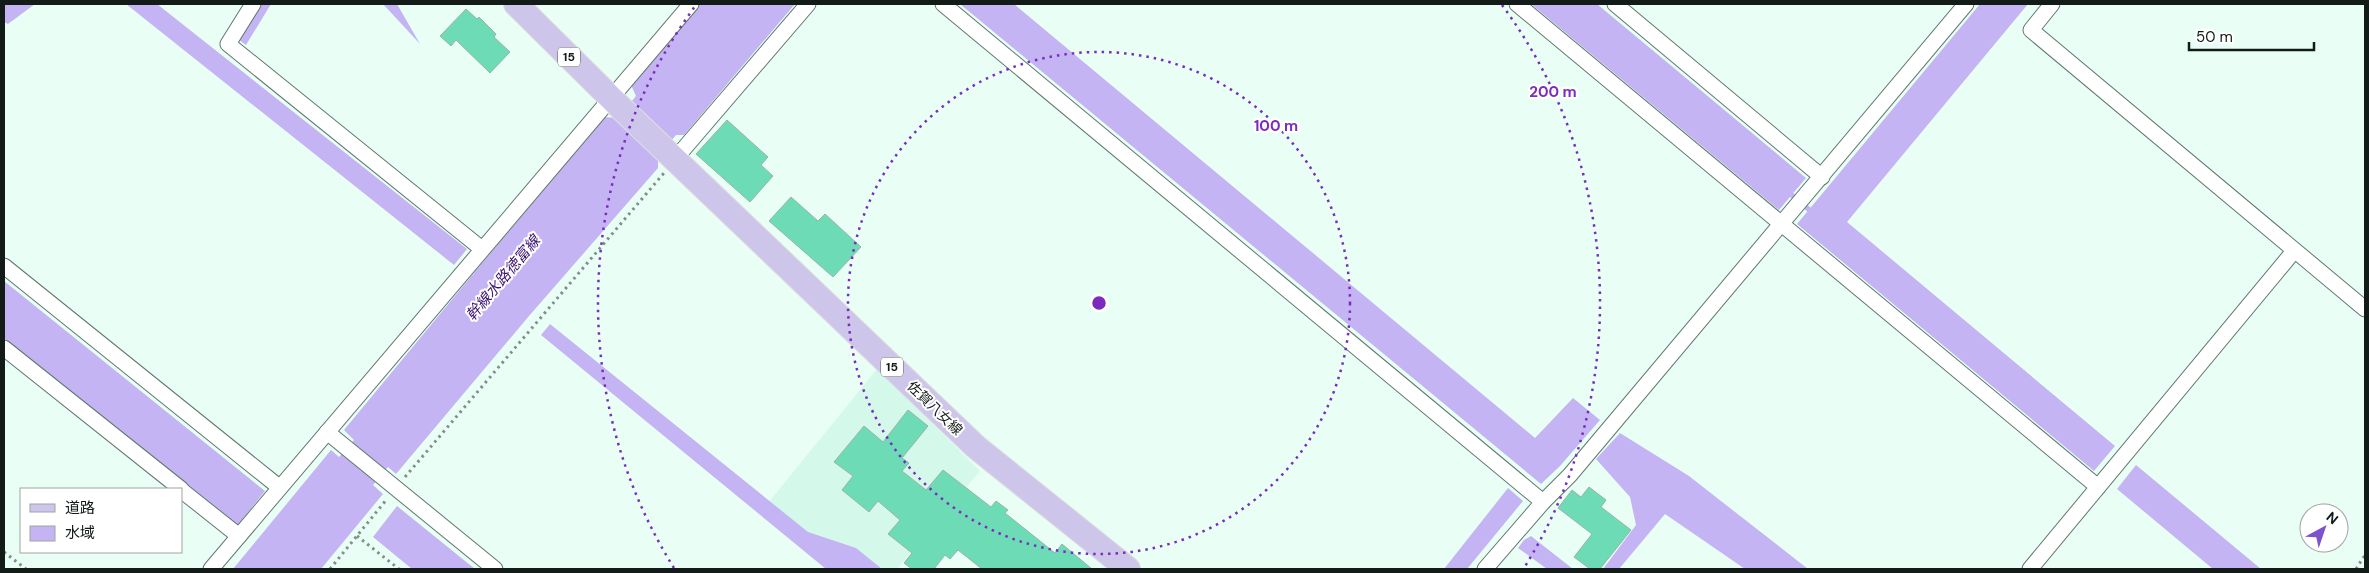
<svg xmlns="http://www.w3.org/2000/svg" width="2369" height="573" font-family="'DM Sans','Noto Sans JP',sans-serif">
	<rect width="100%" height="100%" fill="#e9fff6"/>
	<path fill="#d4f8ea" d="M877,369L980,471L897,569H841L764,508Z"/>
	<g fill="#c5b4f4">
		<path d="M4,4H35L8,24L4,22Z"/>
		<path d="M126,4H157L467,249L454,265Z"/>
		<path d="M262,4H271L246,45L239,40Z"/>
		<path d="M383,4H397L420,44Z"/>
		<path d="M700,4H795L684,135H676L658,156V168L529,316L396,474L388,467L373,485L383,494L321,569H233L331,450L339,457L354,440L344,430L603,117L618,118L636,96L631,85Z"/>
		<path d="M960,4H1014L1535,438L1573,398L1600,420L1560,466L1541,484Z"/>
		<path d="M1531,4H1597L1806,178L1779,210Z"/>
		<path d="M1980,4H2028L1847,222L2115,446L2094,471L1797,224Z"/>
		<path d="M4,281L265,491L237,526L4,338Z"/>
		<path d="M550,324L808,532L856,548L882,569H826L541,335Z"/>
		<path d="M1620,433L1689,476L1808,569H1745L1665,514L1619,569H1603L1636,525L1630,497L1596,459Z"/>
		<path d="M2136,465L2261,569H2213L2117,489Z"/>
		<path d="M1508,488L1523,501L1467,569H1444Z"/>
		<path d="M397,506L475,569H412L373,537Z"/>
		<path d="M1531,536L1573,569H1547L1518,548L1524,540Z"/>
	</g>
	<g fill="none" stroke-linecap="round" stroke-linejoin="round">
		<path stroke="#c5b4f4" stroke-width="5" d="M1787,191L1813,213"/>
	</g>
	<g fill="#6edbb7" stroke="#99b3a9">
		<path d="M466,9L477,19L479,17L496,34L494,37L510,52L490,73L456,40L451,46L440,36Z"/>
		<path d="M727,120L768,157L761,165L773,176L750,202L696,154Z"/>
		<path d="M791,197L818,221L825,214L861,247L833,277L769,221Z"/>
		<path d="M908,410L928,426L902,458L909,463L902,471L926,490L943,470L991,507L996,501L1008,510L1005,513L1055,553L1062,544L1092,569H982L958,550L950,559L945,555L934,569H912L904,563L912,553L888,534L900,520L878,501L869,512L842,490L853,476L834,462L864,426L883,442Z"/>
		<path d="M1589,487L1606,500L1601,507L1631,530L1600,569H1590L1574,557L1592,534L1558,508L1572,490L1581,497Z"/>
	</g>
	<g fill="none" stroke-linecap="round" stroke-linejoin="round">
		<g stroke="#60786f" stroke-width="17">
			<g id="minor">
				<path d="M253,4L228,44L482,249"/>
				<path d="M943,4L1543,502"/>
				<path d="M1517,4L2098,487"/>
				<path d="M1615,4L1822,177"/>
				<path d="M2052,4L2031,30L2365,309"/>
				<path d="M675,159L808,4"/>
				<path d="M4,266L279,487"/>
				<path d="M4,348L181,489"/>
				<path d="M327,432L495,569"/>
				<path d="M181,490L239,536"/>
				<path d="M211,569L691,4"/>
				<path d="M1485,569L1543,502L1570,475L1966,4"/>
				<path d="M2030,569L2294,251"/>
			</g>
		</g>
		<g stroke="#dedfdf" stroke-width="26">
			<path id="primary" d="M516,4L622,109L976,447L1128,569"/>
		</g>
		<g stroke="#808f89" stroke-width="3" stroke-dasharray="2.5 4" stroke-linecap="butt">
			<path d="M405,477L664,173"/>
			<path d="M357,536L399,569"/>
			<path d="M4,552L26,569"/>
			<path d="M330,569L387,499"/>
			<path d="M2356,569L2365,555"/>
		</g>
		<use href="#minor" stroke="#fff" stroke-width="15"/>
		<use href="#primary" stroke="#cec5eb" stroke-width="24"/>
	</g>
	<g fill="none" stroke="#7b2cbf" stroke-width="2.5" stroke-dasharray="2.5 5">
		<circle cx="1099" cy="303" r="251"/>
		<path d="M674 568A501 501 0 0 1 696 5M1502 5A501 501 0 0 1 1524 568"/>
	</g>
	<g text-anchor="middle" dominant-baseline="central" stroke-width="4" stroke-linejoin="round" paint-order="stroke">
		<g fill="#fff" stroke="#595f5d" stroke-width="1">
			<rect x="558" y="47.5" width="22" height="19" rx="4"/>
			<rect x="881" y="357.5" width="22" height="19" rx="4"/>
		</g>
		<g font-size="12" font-weight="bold" fill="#121b18">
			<text x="569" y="57">15</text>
			<text x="892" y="367">15</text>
		</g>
		<g font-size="14" fill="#121b18" stroke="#fff">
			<text transform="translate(935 408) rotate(44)">佐賀八女線</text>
		</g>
		<g font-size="15" font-style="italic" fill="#3b146f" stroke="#fff">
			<text transform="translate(503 278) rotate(-50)">幹線水路徳富線</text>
		</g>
	</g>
	<circle cx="1099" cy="303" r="8" fill="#7b2cbf" stroke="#fff" stroke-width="2.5"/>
	<g font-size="15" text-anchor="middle" font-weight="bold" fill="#7b2cbf" stroke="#fff" stroke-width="4" stroke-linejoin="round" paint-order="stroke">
		<text x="1553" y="97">200 m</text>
		<text x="1276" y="131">100 m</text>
	</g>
	<rect width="2369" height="573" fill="none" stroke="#121b18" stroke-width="10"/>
	<rect x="20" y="488" width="162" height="65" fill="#ffffff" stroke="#a0a4a3"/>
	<rect x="30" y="504" width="25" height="8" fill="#cec5eb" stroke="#a0a4a3"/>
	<text x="65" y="513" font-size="15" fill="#121b18">道路</text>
	<rect x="30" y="526" width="25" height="15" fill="#c5b4f4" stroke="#a0a4a3"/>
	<text x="65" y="538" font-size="15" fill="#121b18">水域</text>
	<g transform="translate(2324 528) rotate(40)"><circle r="24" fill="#ffffff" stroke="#a0a4a3"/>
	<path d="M0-4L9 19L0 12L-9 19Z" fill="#7d53cc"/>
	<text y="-8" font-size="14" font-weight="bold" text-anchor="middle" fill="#121b18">N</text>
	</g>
	<path d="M2189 42v8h125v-8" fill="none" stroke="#121b18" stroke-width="2.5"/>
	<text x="2196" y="42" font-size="15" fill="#121b18" stroke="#ffffff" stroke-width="4" paint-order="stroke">50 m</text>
</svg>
